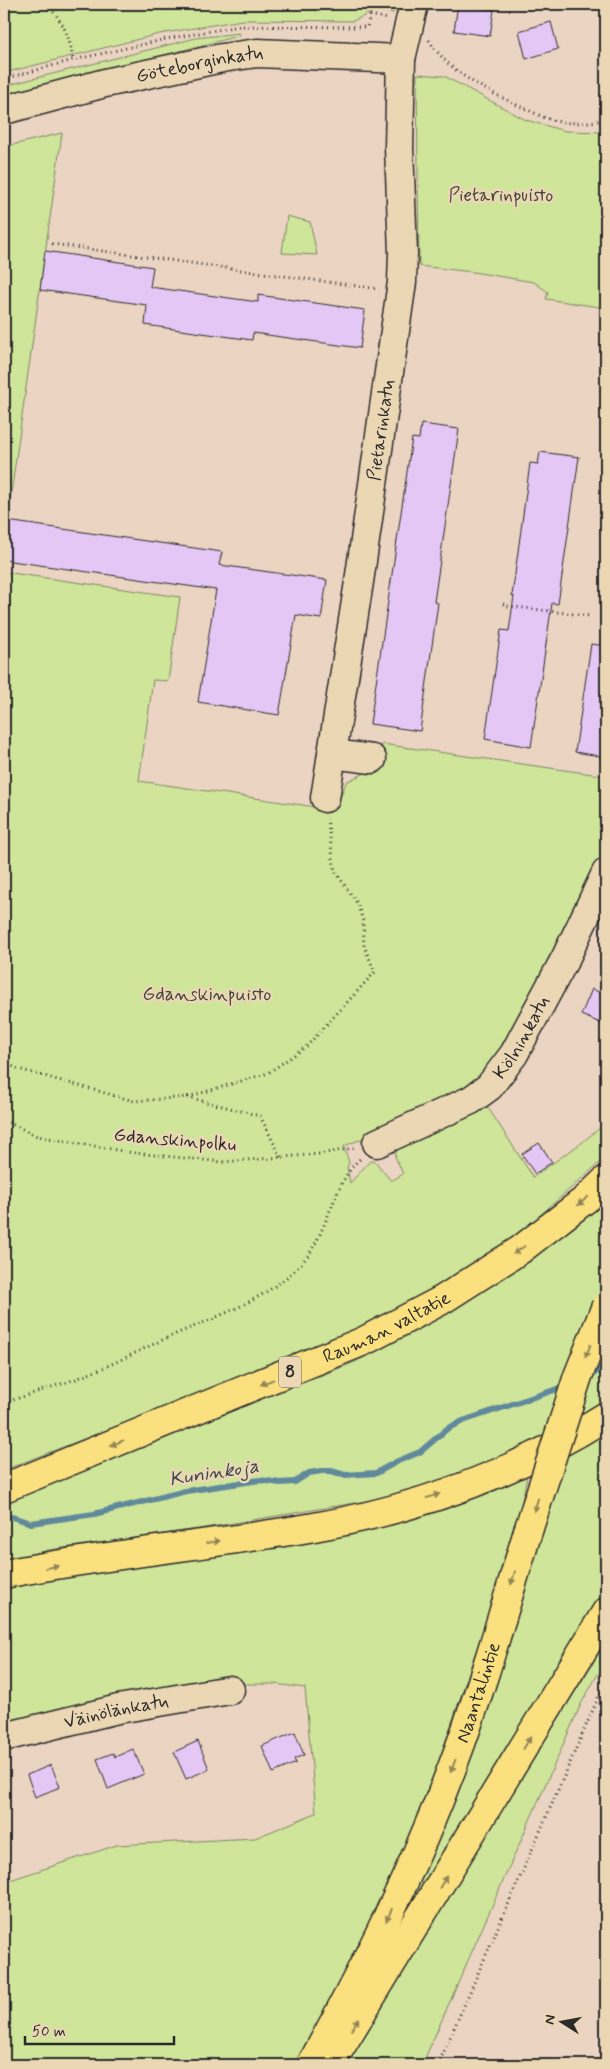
<svg xmlns="http://www.w3.org/2000/svg" width="610" height="2069" font-family="Mynerve,sans-serif">
	<rect width="100%" height="100%" fill="#ebd4c2"/>
	<filter id="ink" filterUnits="userSpaceOnUse"><feTurbulence type="fractalNoise" baseFrequency=".02" numOctaves="2"/><feDisplacementMap in="SourceGraphic" scale="10" xChannelSelector="R" yChannelSelector="G"/><feConvolveMatrix kernelMatrix="1 2 1 2 8 2 1 2 1" color-interpolation-filters="sRGB"/></filter>
	<g filter="url(#ink)">
		<g fill="#cee59a" stroke="#7c8862">
			<path d="M4,4H397L393,13L377,10L353,21L242,20L159,34L4,73Z"/>
			<path d="M240,33L238,36L4,96V86L196,38Z"/>
			<path d="M417,74L444,76L526,120L565,131L606,132V308L546,299L548,292L534,282L473,272L419,266Z"/>
			<path d="M62,133L4,543V147Z"/>
			<path d="M287,216L310,222L317,255L282,253Z"/>
			<path d="M4,572L180,597L168,681L153,680L139,781L336,810L346,782L367,772L378,770L382,744L606,776V856L578,915L495,1073L422,1115L344,1146L349,1163L347,1167L350,1183L370,1161H375L391,1181L403,1174L395,1156L400,1141L483,1100L533,1177L580,1144L606,1123V1157L521,1232L455,1276L369,1323L235,1380L4,1470Z"/>
			<path d="M606,1199V1282L547,1432L506,1458L451,1478L384,1498L198,1529L49,1550L4,1561V1502L355,1362L422,1328L519,1267L580,1223Z"/>
			<path d="M606,1340V1406L574,1428Z"/>
			<path d="M606,1430V1596L398,1928L473,1750L564,1457Z"/>
			<path d="M527,1475L517,1529L440,1758L410,1839L368,1928L297,2065H4V1882L117,1845L255,1838L316,1813L305,1688L275,1684H247L208,1689L4,1729V1586L201,1558L385,1523L494,1491Z"/>
			<path d="M606,1642V1665L598,1674L581,1704L422,2065H343Z"/>
		</g>
		<g fill="none" stroke-linecap="round" stroke-linejoin="round">
			<g stroke="#61899b" stroke-width="6">
				<path d="M586,1377L606,1367"/>
				<path d="M12,1517L31,1523L94,1514L186,1491L260,1480L280,1483L295,1482L309,1473L322,1471H331L345,1475L376,1473L398,1461L420,1452L448,1428L463,1421L566,1386"/>
			</g>
		</g>
		<g fill="#e5c7f5" stroke="#2b2b2b">
			<path d="M458,4L494,10L490,36L454,31Z"/>
			<path d="M551,22L558,49L526,59L519,31Z"/>
			<path d="M45,251L153,267L150,287L258,302V295L365,310L360,348L253,333L252,340L145,325L147,305L40,290Z"/>
			<path d="M421,424L459,429L434,602L438,603L420,731L370,724L412,438L419,439Z"/>
			<path d="M540,452L579,457L558,604L552,603L531,747L485,739L501,630L509,631L514,596H512L530,463L538,464Z"/>
			<path d="M7,521L222,552L219,565L327,580L321,619L296,615L279,715L198,702L216,590L4,560Z"/>
			<path d="M591,644L606,646V757L575,752Z"/>
			<path d="M592,989L606,995V1015L603,1024L581,1015Z"/>
			<path d="M539,1143L552,1162L535,1174L522,1154Z"/>
			<path d="M295,1732L304,1755L294,1759L296,1763L273,1773L262,1746Z"/>
			<path d="M198,1741L209,1769L186,1779L174,1752Z"/>
			<path d="M133,1749L144,1774L108,1789L97,1759L113,1753L115,1757Z"/>
			<path d="M51,1765L60,1787L35,1797L27,1775Z"/>
		</g>
		<g fill="none" stroke-linecap="round" stroke-linejoin="round">
			<g stroke="#2b2b2b" stroke-width="31">
				<g id="minor">
					<path id="s1" d="M4,110L105,83L222,58L257,53L401,59"/>
					<path d="M332,754L372,759"/>
					<path id="s2" d="M325,798L359,582L402,282L403,253L399,147L401,59L414,4"/>
					<path id="s3" d="M377,1143L471,1100L489,1087L514,1054L566,957L606,873"/>
					<path id="s4" d="M4,1737L118,1709L230,1690"/>
				</g>
			</g>
			<g stroke="#2b2b2b" stroke-width="31">
				<g id="major">
					<path d="M337,2053L606,1612"/>
					<path id="s5" d="M311,2065C364,1968 414,1869 453,1765C482,1689 504,1609 528,1531"/>
				</g>
			</g>
			<g stroke="#2b2b2b" stroke-width="31">
				<g id="highway">
					<path id="s6" d="M4,1488L364,1341L442,1300L520,1250L586,1199L606,1180"/>
					<path d="M4,1574C106,1554 211,1545 314,1527C417,1509 518,1472 606,1416"/>
				</g>
			</g>
			<g stroke="#2b2b2b" stroke-width="3" stroke-dasharray="1 4" stroke-linecap="butt">
				<path d="M47,4C63,21 70,37 73,60"/>
				<path d="M370,15L388,19"/>
				<path d="M429,40C450,74 483,88 517,105C531,111 545,119 560,122C576,124 591,122 606,120"/>
				<path d="M4,79L73,60L171,38L240,26L367,27L373,4"/>
				<path d="M52,244L379,289"/>
				<path d="M503,604L508,606L590,616"/>
				<path d="M4,1061L15,1068L134,1101L188,1097L260,1116L281,1157"/>
				<path d="M188,1097L268,1073L307,1046L375,972L364,946L363,921L357,903L335,871L327,819"/>
				<path d="M4,1120L37,1136L134,1153L223,1162L319,1154L354,1148"/>
				<path d="M4,1403C28,1395 52,1387 76,1379C108,1367 138,1351 169,1337C217,1316 272,1299 306,1258C328,1230 335,1180 360,1159"/>
				<path d="M438,2065L599,1696L606,1687"/>
			</g>
			<use href="#minor" stroke="#ecd7b5" stroke-width="28"/>
			<use href="#major" stroke="#fbe080" stroke-width="28"/>
			<use href="#highway" stroke="#fbe080" stroke-width="28"/>
			<g stroke="#2b2b2b" stroke-width="31" stroke-linecap="butt">
				<path id="major-bridge" d="M528,1531L578,1376L606,1306"/>
			</g>
			<use href="#major-bridge" stroke="#fbe080" stroke-width="28"/>
		</g>
		<defs><path id="oneway-solid" d="M-6-.8H1V-3.2L6.5 0L1 3.2V.8H-6Z" transform="scale(1.25)"/></defs>
		<g fill="#938656">
			<use href="#oneway-solid" transform="translate(583 1201) rotate(140)"/>
			<use href="#oneway-solid" transform="translate(519 1250) rotate(145)"/>
			<use href="#oneway-solid" transform="translate(588 1351) rotate(112)"/>
			<use href="#oneway-solid" transform="translate(267 1382) rotate(157)"/>
			<use href="#oneway-solid" transform="translate(117 1443) rotate(158)"/>
			<use href="#oneway-solid" transform="translate(433 1496) rotate(-17)"/>
			<use href="#oneway-solid" transform="translate(536 1505) rotate(108)"/>
			<use href="#oneway-solid" transform="translate(213 1542) rotate(-9)"/>
			<use href="#oneway-solid" transform="translate(52 1567) rotate(-9)"/>
			<use href="#oneway-solid" transform="translate(513 1578) rotate(107)"/>
			<use href="#oneway-solid" transform="translate(527 1743) rotate(-59)"/>
			<use href="#oneway-solid" transform="translate(453 1766) rotate(111)"/>
			<use href="#oneway-solid" transform="translate(443 1882) rotate(-59)"/>
			<use href="#oneway-solid" transform="translate(389 1915) rotate(115)"/>
			<use href="#oneway-solid" transform="translate(355 2024) rotate(-58)"/>
		</g>
	</g>
	<g text-anchor="middle" dominant-baseline="central" stroke-width="5" stroke-linejoin="round" paint-order="stroke">
		<rect fill="#ecd7b5" stroke="#655f54" stroke-width="1" x="279" y="1356.5" width="22" height="31" rx="4"/>
		<g font-size="18" font-weight="bold" fill="#2b2b2b">
			<text x="290" y="1372">8</text>
		</g>
		<g font-size="19" fill="#2b2b2b" stroke="#ecd7b5">
			<text stroke="none"><textPath href="#s1" startOffset="201">Göteborginkatu</textPath></text>
			<text stroke="none"><textPath href="#s2" startOffset="372">Pietarinkatu</textPath></text>
			<text stroke="none"><textPath href="#s3" startOffset="185">Kölninkatu</textPath></text>
			<text transform="translate(175 1140) rotate(5)">Gdanskinpolku</text>
			<text stroke="none"><textPath href="#s6" startOffset="415">Rauman valtatie</textPath></text>
			<text stroke="none"><textPath href="#s5" startOffset="409">Naantalintie</textPath></text>
			<text stroke="none"><textPath href="#s4" startOffset="115">Väinölänkatu</textPath></text>
		</g>
		<g font-size="19" fill="#43473c" stroke="#ecd7b5">
			<text x="501" y="195">Pietarinpuisto</text>
			<text x="207" y="994">Gdanskinpuisto</text>
		</g>
		<g font-size="20" font-style="italic" fill="#3d4a50" stroke="#ecd7b5">
			<text transform="translate(214 1473) rotate(-9)">Kuninkoja</text>
		</g>
	</g>
	<rect width="610" height="2069" fill="none" stroke="#ecd7b5" stroke-width="20"/>
	<rect x="10" y="10" width="590" height="2049" fill="none" stroke="#2b2b2b" stroke-width="2" filter="url(#ink)"/>
	<g transform="translate(562 2022) rotate(281)" stroke="#ecd7b5" stroke-width="4" paint-order="stroke">
	<path d="M0-4L9 19L0 12L-9 19Z" fill="#2b2b2b"/>
	<text y="-8" font-size="14" font-weight="bold" text-anchor="middle" fill="#2b2b2b">N</text>
	</g>
	<path d="M25 2036v8h149v-8" fill="none" stroke="#2b2b2b" stroke-width="2.5"/>
	<text x="32" y="2036" font-size="15" fill="#2b2b2b" stroke="#ecd7b5" stroke-width="4" paint-order="stroke">50 m</text>
</svg>
